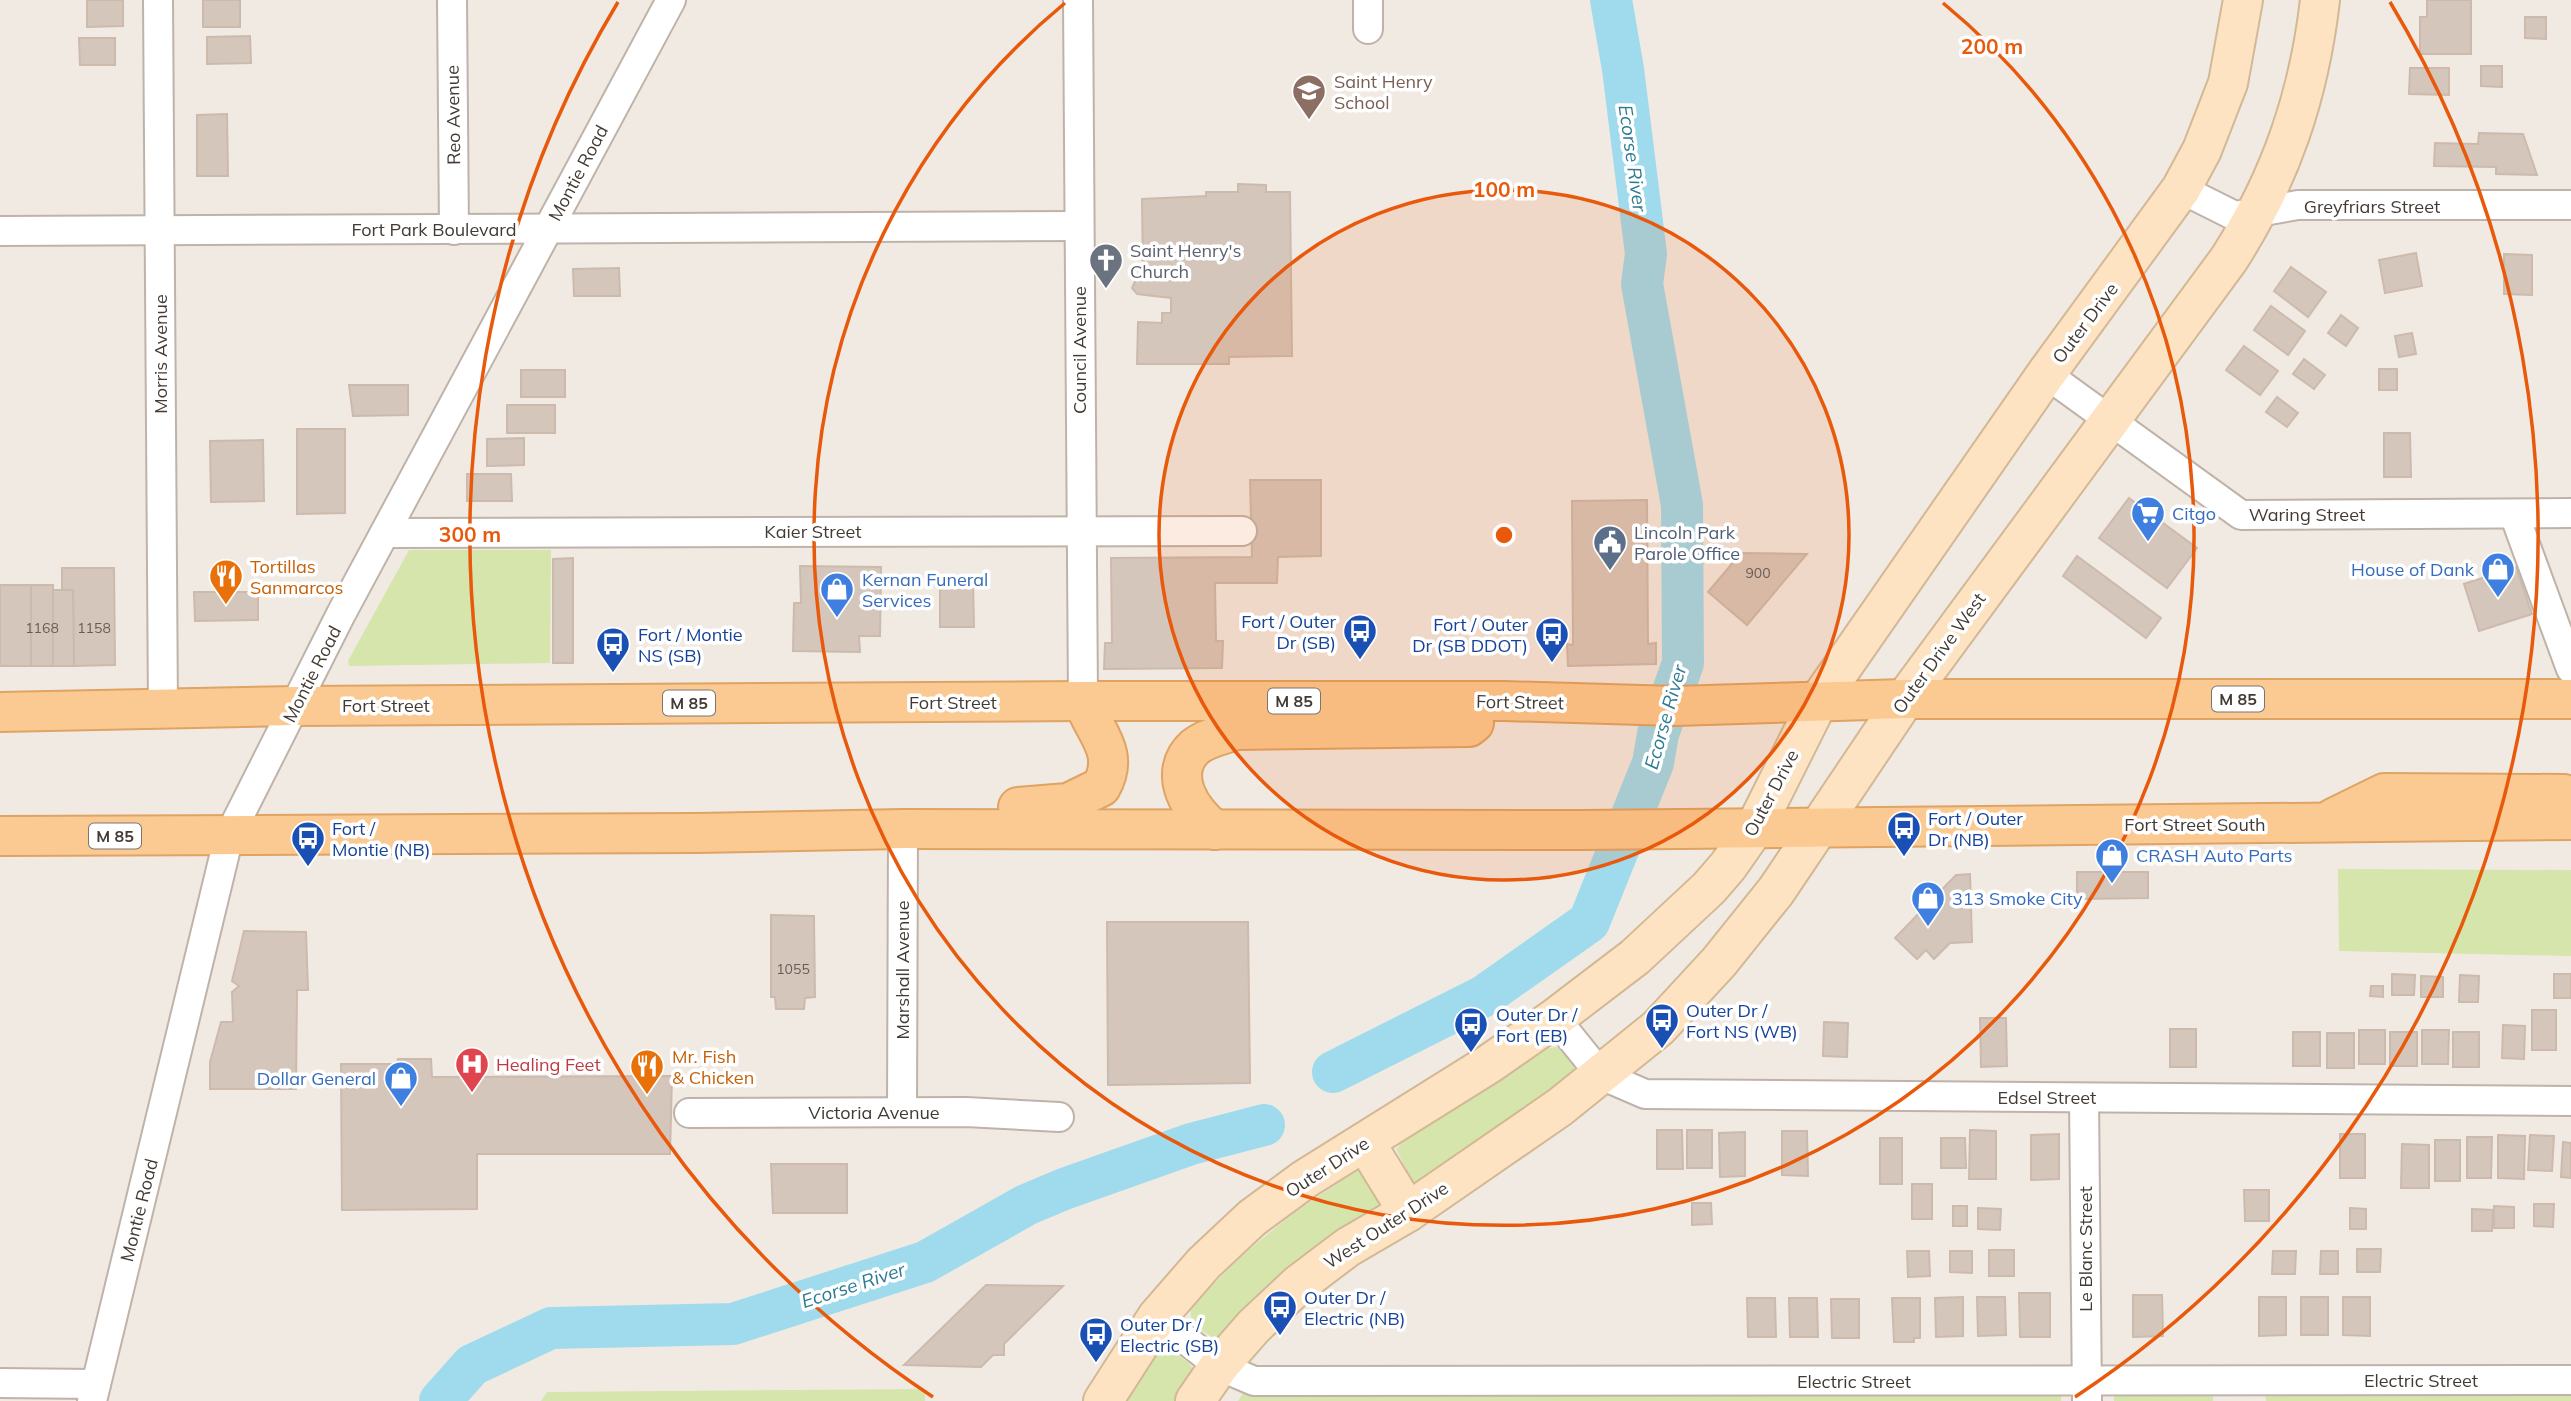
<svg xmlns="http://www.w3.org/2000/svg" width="2571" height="1401" font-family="Mulish,sans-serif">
	<rect width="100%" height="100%" fill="#f1eae3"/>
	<g fill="#d5e5ac">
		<path d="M409,550H551L550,663L349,666L348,661Z"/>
		<path d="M2338,869L2571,870V956L2339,951Z"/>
		<path d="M1556,1047L1561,1049L1577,1071L1572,1082L1418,1184L1412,1181L1396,1149L1402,1143L1549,1048Z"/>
		<path d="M1359,1170L1368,1172L1387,1202L1217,1341C1205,1332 1188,1325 1191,1309C1239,1253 1296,1208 1359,1170Z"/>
		<path d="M1166,1346L1190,1364L1196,1376L1179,1401H1125L1155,1352Z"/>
		<path d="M925,1389V1401H541L547,1392Z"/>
		<path d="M2061,1391V1401H1238L1243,1393Z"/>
		<path d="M2265,1392H2571V1401H2266Z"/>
		<rect x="2114" y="1395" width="99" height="6"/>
	</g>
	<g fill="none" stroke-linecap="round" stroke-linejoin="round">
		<g stroke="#a0dbed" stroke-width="42">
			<path d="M1333,1072L1484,996L1589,922L1653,763L1658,734L1683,663L1682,505L1642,284L1646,254L1623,69L1611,0"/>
			<path d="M440,1401L472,1365L551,1328L733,1324L925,1262L1026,1205L1064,1189L1191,1144L1264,1125"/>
		</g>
	</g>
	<g fill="#d5c6bc" stroke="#ccbaac" stroke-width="2">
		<path d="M87,0H123V26L87,27Z"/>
		<rect x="203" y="0" width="37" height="27"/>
		<path d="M2427,0H2471V54H2420V17H2427Z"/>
		<path d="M2525,17H2546V39L2525,38Z"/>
		<path d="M250,36L251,63L207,64V37Z"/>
		<path d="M79,38H115V65H80Z"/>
		<path d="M2481,66H2502V87L2481,86Z"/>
		<path d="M2410,68H2449V95L2409,94Z"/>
		<path d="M227,114L228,176H197V115Z"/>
		<path d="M2479,133L2523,134L2537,175L2496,174V167L2434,166L2435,143L2478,144Z"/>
		<path d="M1238,184L1266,185V192H1290L1292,356L1229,357V364H1137L1138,322L1162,323V313H1171V298L1137,294L1132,288L1136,279L1143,276L1142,199L1206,196V192H1238Z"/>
		<path d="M2416,253L2422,286L2385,293L2379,260Z"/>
		<path d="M2504,254L2532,255V295L2504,294Z"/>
		<path d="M2291,267L2326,292L2308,317L2274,291Z"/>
		<path d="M619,268L620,296H574L573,269Z"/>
		<path d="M2271,306L2305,331L2288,355L2254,330Z"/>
		<path d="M2341,315L2358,328L2346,346L2328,333Z"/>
		<path d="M2412,333L2416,354L2399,357L2395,336Z"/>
		<path d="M2244,346L2278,371L2260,395L2226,370Z"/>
		<path d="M2304,359L2325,375L2314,389L2293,374Z"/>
		<rect x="2379" y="369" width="18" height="21"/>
		<rect x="521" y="370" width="44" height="27"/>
		<path d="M349,385H408V415L353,416Z"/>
		<path d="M2277,397L2298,413L2287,427L2266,412Z"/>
		<rect x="507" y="405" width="48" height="28"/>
		<path d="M297,429H345V513L297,514Z"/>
		<path d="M2384,433H2410L2411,477H2384Z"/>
		<path d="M524,438V465L487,466V439Z"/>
		<path d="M263,440L264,501L211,502L210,441Z"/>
		<path d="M467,474H511L512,501H467Z"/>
		<path d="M1250,480H1321V556L1278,557L1277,583H1215L1216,641H1223L1222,668L1104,669L1105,643H1112L1111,558L1252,557Z"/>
		<path d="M2129,498L2197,548L2167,588L2099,538Z"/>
		<path d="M1647,500L1648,644L1656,643V664L1568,666L1567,644L1573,645L1572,501Z"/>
		<path d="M1741,553L1807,554L1747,625L1708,592Z"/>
		<path d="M2077,556L2161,618L2146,638L2063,576Z"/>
		<path d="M573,558V663H553V559Z"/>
		<path d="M800,566L881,567L880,636H859L860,652L793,651L794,603H801Z"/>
		<path d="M2516,567L2532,614L2479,631L2464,584Z"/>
		<path d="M62,568H114L115,665L74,666L73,590H62Z"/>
		<path d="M973,579L974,627H940V580Z"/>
		<rect x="0" y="585" width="31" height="81"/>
		<rect x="31" y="585" width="22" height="81"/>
		<path d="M53,590H73L74,666H53Z"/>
		<path d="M194,592H258V620L195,621Z"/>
		<path d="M2077,872H2148V898L2077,899Z"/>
		<path d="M1970,874L1972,942L1950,943L1934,959L1926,950L1917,959L1895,938L1956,875Z"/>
		<path d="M771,915L814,916L815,997L805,998L804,1009H776L775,997H771Z"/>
		<path d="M1107,922H1248L1250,1083L1108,1085Z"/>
		<path d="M244,931L306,932L308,990H297L296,1089H210V1062L221,1022H233L232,992L239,986L232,981Z"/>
		<path d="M2392,974L2415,975L2414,995H2392Z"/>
		<rect x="2554" y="974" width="17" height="24"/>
		<path d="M2460,975L2479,976L2478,1002H2459Z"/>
		<path d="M2421,976L2443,977V997H2421Z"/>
		<path d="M2371,986H2383V997L2370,996Z"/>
		<rect x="2532" y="1010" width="24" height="40"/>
		<path d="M1980,1018H2006L2007,1066L1981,1067Z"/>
		<path d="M1824,1022L1848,1023L1847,1057L1823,1056Z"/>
		<path d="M2503,1025L2525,1026L2524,1059L2502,1058Z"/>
		<rect x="2170" y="1029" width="26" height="38"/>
		<rect x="2359" y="1030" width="26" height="34"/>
		<path d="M2422,1030H2449L2448,1064H2422Z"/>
		<rect x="2293" y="1032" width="27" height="34"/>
		<rect x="2390" y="1032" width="27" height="34"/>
		<rect x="2453" y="1032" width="26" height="35"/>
		<rect x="2327" y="1033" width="27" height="35"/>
		<path d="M398,1059H431L432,1077L672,1076L670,1154H477V1209L342,1210L341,1064H397Z"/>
		<path d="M1657,1130H1682L1683,1169H1657Z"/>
		<rect x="1687" y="1130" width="25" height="38"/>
		<path d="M1970,1130L1996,1131V1179H1969Z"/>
		<path d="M1782,1131H1807L1808,1176L1782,1175Z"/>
		<path d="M1745,1132V1176L1720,1177L1719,1133Z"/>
		<path d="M2059,1134V1179L2031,1180V1135Z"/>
		<rect x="2340" y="1134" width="25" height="44"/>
		<path d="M2498,1135L2525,1136L2524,1179L2498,1178Z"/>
		<path d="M2530,1135L2554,1136L2552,1171L2528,1170Z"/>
		<path d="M2467,1137H2492L2491,1178H2467Z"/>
		<rect x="1880" y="1138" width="22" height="46"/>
		<path d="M1941,1138H1965L1966,1168H1941Z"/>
		<rect x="2435" y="1140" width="25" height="41"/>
		<path d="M2563,1142L2571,1143V1178L2561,1177Z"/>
		<path d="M2402,1144L2429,1145V1188H2401Z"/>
		<path d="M771,1164H847V1213H773Z"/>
		<rect x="1912" y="1184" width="20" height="35"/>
		<path d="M2244,1190H2269V1221H2245Z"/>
		<path d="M1692,1203H1711L1712,1224L1692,1225Z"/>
		<path d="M2534,1204H2554L2553,1227L2534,1226Z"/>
		<rect x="1953" y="1206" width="14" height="20"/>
		<path d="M2494,1206L2514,1207V1228H2494Z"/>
		<path d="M1978,1208L2001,1209L2000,1230L1978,1229Z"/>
		<path d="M2350,1208L2366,1209V1229H2350Z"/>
		<path d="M2472,1209L2493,1210L2492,1231H2472Z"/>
		<path d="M2357,1249H2381L2380,1272H2357Z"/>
		<rect x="1989" y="1250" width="25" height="26"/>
		<path d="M1907,1251H1929L1930,1276L1908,1277Z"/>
		<path d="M1950,1251H1972V1273L1950,1272Z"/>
		<path d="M2273,1251H2296L2295,1274H2272Z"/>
		<path d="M2321,1251H2338V1274H2320Z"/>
		<path d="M986,1285L1063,1286L1004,1344V1355H993L981,1367L904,1365Z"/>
		<path d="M2019,1293H2050V1337H2020Z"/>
		<path d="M2133,1295H2162L2163,1336L2133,1337Z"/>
		<path d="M1963,1297V1336L1936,1337L1935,1298Z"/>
		<path d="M1977,1297H2005L2006,1335L1978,1336Z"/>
		<path d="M2259,1297H2286V1335L2259,1336Z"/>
		<rect x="2301" y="1297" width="27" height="38"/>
		<path d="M2343,1297H2370V1336L2343,1335Z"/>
		<path d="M1747,1298H1775L1776,1337H1748Z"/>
		<path d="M1789,1298H1817L1818,1337H1790Z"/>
		<path d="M1892,1298H1920V1338H1914V1342H1894Z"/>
		<path d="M1831,1299H1859V1338H1832Z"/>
	</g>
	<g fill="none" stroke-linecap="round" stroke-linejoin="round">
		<g stroke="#bfb3a9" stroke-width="32">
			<g id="street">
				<path d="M158,0L163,709"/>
				<path d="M452,0L454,230"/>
				<path d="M1078,0L1083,701"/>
				<path d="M1368,0V29"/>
				<path d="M2181,189L2235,216L2298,205H2571"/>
				<path d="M0,231L1078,226"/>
				<path d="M2046,374L2241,515L2571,513"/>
				<path d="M2514,514L2571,669"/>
				<path d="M385,533L1242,531"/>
				<path d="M1555,1018L1601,1075L1645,1094L2571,1101"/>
				<path d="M2084,1098L2087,1401"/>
				<path d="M902,1111L903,829"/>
				<path d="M689,1113L966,1112L1059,1117"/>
				<path d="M1157,1317L1219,1366L1254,1381L2571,1380"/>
				<path d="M0,1383L96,1384"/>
				<path d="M92,1401L229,836L341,614L671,0"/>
			</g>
		</g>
		<g stroke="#d3b896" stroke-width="42">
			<g id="secondary">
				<path d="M1365,1142L1408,1212"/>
				<path d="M1103,1401L1157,1317L1204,1263L1252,1218L1305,1179L1489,1064L1555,1018L1635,957L1709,888L1728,866L1756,826L1818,702L2046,374L2181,189L2202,150L2228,83L2243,0"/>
				<path d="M1195,1401L1219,1366L1254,1326L1299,1284L1348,1247L1408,1212L1560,1107L1658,1028L1719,962L1776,891L1905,699L2229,259C2281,178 2309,95 2320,0"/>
			</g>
		</g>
		<g stroke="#dfa363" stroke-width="42">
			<g id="primary">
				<path d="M0,712L295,706L1083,701H1504L1675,706L1905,699H2571"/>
				<path d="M1018,807L1068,803L1101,787C1121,752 1094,732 1083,701"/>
				<path d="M2333,818L2384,793L2564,794"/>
				<path d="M1215,830C1191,813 1166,773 1195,747C1206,738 1223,735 1236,730L1469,727L1474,723"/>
				<path d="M0,836L697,833L903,829L1581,830L2571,820"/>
			</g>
		</g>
		<use href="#street" stroke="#fff" stroke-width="28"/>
		<use href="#secondary" stroke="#fde3c1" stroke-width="38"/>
		<use href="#primary" stroke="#fbca92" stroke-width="38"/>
	</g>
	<circle cx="1504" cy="535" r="345" fill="#e8590c" fill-opacity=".12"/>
	<g fill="none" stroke="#e8590c" stroke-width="3.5">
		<circle cx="1504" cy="535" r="345"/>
		<path d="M1943 3A690 690 0 1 1 1065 3"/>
		<path d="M933 1397A1034 1034 0 0 1 618 2M2390 2A1034 1034 0 0 1 2075 1397"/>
	</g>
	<defs>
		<g id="school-pin" transform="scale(1.75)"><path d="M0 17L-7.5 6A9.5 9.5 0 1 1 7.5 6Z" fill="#8d6e63" stroke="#fff"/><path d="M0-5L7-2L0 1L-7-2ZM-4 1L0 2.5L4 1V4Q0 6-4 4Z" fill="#fff"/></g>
		<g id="church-pin" transform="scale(1.75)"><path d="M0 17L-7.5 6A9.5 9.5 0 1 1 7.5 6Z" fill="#6b7280" stroke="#fff"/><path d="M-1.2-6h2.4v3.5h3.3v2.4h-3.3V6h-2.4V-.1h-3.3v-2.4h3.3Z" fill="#fff"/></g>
		<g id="supermarket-pin" transform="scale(1.75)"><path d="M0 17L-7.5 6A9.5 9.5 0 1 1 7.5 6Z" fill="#3f7fe0" stroke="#fff"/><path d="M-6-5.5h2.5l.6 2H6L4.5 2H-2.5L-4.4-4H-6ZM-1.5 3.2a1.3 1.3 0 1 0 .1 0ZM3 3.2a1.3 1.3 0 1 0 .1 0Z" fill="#fff"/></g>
		<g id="civic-pin" transform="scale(1.75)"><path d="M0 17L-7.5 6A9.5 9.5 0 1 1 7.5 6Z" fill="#5c6f8a" stroke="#fff"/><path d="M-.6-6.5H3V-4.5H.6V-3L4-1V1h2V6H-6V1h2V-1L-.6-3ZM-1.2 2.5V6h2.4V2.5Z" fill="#fff"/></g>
		<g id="shop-pin" transform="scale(1.75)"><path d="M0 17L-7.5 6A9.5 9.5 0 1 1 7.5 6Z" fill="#3f7fe0" stroke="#fff"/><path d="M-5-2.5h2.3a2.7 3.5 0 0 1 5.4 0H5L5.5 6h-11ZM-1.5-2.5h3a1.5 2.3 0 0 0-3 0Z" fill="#fff"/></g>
		<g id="restaurant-pin" transform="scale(1.75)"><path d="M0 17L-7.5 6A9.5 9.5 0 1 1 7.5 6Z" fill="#e8710a" stroke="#fff"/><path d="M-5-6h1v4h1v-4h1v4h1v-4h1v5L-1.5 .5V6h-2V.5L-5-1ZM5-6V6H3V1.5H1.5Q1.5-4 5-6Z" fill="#fff"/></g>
		<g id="bus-pin" transform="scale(1.75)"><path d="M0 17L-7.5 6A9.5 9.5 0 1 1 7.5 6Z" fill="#1a4fb4" stroke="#fff"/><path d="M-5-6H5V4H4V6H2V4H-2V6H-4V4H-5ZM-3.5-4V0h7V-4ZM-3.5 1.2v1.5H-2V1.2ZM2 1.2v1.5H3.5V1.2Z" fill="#fff"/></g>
		<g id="hospital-pin" transform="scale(1.75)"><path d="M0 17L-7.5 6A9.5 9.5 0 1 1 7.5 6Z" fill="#e0444e" stroke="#fff"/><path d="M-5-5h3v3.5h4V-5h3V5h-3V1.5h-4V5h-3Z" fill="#fff"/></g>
	</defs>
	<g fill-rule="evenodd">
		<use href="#school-pin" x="1309" y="91"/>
		<use href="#church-pin" x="1106" y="260"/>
		<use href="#supermarket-pin" x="2148" y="513"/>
		<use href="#civic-pin" x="1610" y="542"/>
		<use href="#shop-pin" x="2498" y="569"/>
		<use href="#restaurant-pin" x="226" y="576"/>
		<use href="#shop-pin" x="837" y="589"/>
		<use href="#bus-pin" x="1360" y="631"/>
		<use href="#bus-pin" x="1552" y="634"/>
		<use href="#bus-pin" x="613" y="644"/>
		<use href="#bus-pin" x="1904" y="828"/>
		<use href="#bus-pin" x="308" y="838"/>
		<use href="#shop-pin" x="2112" y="855"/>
		<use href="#shop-pin" x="1928" y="898"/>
		<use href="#bus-pin" x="1662" y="1020"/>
		<use href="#bus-pin" x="1471" y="1024"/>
		<use href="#hospital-pin" x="472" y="1064"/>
		<use href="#restaurant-pin" x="647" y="1066"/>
		<use href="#shop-pin" x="401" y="1078"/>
		<use href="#bus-pin" x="1280" y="1307"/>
		<use href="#bus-pin" x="1096" y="1334"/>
	</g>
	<g text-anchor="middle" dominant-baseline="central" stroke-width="7" stroke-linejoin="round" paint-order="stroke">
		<g font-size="14" fill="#675d55">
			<text x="1758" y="573">900</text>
			<text x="42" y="628">1168</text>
			<text x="94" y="628">1158</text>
			<text x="793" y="969">1055</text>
		</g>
		<g fill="#fff" stroke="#7b7570" stroke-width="2">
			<rect x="2212" y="686.5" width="52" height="25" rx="5"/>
			<rect x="1268" y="688.5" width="52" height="25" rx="5"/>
			<rect x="663" y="690.5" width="52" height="25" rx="5"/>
			<rect x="89" y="823.5" width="52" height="25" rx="5"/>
		</g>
		<g font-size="16" font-weight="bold" fill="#423a33">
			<text x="2238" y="699">M 85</text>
			<text x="1294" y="701">M 85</text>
			<text x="689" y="703">M 85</text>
			<text x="115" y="836">M 85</text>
		</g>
		<g font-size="18" fill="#785e54" stroke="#fff" text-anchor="start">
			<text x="1334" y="81">Saint Henry<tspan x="1334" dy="21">School</tspan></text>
		</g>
		<g font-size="18" fill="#423a33" stroke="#fff">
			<text transform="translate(453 115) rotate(-91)">Reo Avenue</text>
			<text transform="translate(578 173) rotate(-62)">Montie Road</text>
			<text x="2372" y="206">Greyfriars Street</text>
			<text x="434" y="229">Fort Park Boulevard</text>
			<text transform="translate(2085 323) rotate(-53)">Outer Drive</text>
			<text transform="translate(1079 350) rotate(-90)">Council Avenue</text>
			<text transform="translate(160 354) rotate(-90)">Morris Avenue</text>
			<text x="2307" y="514">Waring Street</text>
			<text x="813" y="531">Kaier Street</text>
			<text transform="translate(1939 653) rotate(-54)">Outer Drive West</text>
			<text transform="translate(312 674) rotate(-63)">Montie Road</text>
			<text x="953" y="702">Fort Street</text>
			<text transform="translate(1520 702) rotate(1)">Fort Street</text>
			<text x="386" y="705">Fort Street</text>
			<text transform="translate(1771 793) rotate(-62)">Outer Drive</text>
			<text x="2195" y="824">Fort Street South</text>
			<text transform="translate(902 970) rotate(-90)">Marshall Avenue</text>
			<text x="2047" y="1097">Edsel Street</text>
			<text x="874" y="1112">Victoria Avenue</text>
			<text transform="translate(1327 1167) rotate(-33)">Outer Drive</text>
			<text transform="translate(139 1210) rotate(-76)">Montie Road</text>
			<text transform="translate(1386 1225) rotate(-33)">West Outer Drive</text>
			<text transform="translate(2085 1249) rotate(-90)">Le Blanc Street</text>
			<text x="2421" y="1380">Electric Street</text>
			<text x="1854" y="1381">Electric Street</text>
		</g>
		<g font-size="18" fill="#5b616d" stroke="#fff" text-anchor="start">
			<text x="1130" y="250">Saint Henry's<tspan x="1130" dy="21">Church</tspan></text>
		</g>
		<g font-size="18" fill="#366cbe" stroke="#fff" text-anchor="start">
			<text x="2172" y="513">Citgo</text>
			<text x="2474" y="569" text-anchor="end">House of Dank</text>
			<text x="862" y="579">Kernan Funeral<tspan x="862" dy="21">Services</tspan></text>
			<text x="2136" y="855">CRASH Auto Parts</text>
			<text x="1952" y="898">313 Smoke City</text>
			<text x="376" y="1078" text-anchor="end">Dollar General</text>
		</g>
		<g font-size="18" fill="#4e5e75" stroke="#fff" text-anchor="start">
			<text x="1634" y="532">Lincoln Park<tspan x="1634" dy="21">Parole Office</tspan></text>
		</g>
		<g font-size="18" fill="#c56008" stroke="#fff" text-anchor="start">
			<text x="250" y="566">Tortillas<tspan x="250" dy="21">Sanmarcos</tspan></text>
			<text x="672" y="1056">Mr. Fish<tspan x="672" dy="21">&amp; Chicken</tspan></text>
		</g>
		<g font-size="18" fill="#164399" stroke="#fff" text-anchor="start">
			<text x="1336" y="621" text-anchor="end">Fort / Outer<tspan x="1336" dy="21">Dr (SB)</tspan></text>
			<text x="1528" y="624" text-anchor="end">Fort / Outer<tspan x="1528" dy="21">Dr (SB DDOT)</tspan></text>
			<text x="638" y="634">Fort / Montie<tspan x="638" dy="21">NS (SB)</tspan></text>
			<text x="1928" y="818">Fort / Outer<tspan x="1928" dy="21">Dr (NB)</tspan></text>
			<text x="332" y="828">Fort /<tspan x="332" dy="21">Montie (NB)</tspan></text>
			<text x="1686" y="1010">Outer Dr /<tspan x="1686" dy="21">Fort NS (WB)</tspan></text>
			<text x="1496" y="1014">Outer Dr /<tspan x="1496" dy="21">Fort (EB)</tspan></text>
			<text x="1304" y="1297">Outer Dr /<tspan x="1304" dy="21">Electric (NB)</tspan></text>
			<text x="1120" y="1324">Outer Dr /<tspan x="1120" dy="21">Electric (SB)</tspan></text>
		</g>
		<g font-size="18" fill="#be3a42" stroke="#fff" text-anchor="start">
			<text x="496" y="1064">Healing Feet</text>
		</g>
		<g font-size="19" font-style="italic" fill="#2c7a93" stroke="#fff">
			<text transform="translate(1633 158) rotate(82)">Ecorse River</text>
			<text transform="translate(1665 717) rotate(-74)">Ecorse River</text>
			<text transform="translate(853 1285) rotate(-18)">Ecorse River</text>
		</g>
	</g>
	<circle cx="1504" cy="535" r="10" fill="#e8590c" stroke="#fff" stroke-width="3.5"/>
	<g font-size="21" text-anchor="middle" font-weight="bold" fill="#e8590c" stroke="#fff" stroke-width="7" stroke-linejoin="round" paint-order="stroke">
		<text x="1992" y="54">200 m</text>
		<text x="1504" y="197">100 m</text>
		<text x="470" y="542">300 m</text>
	</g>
</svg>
